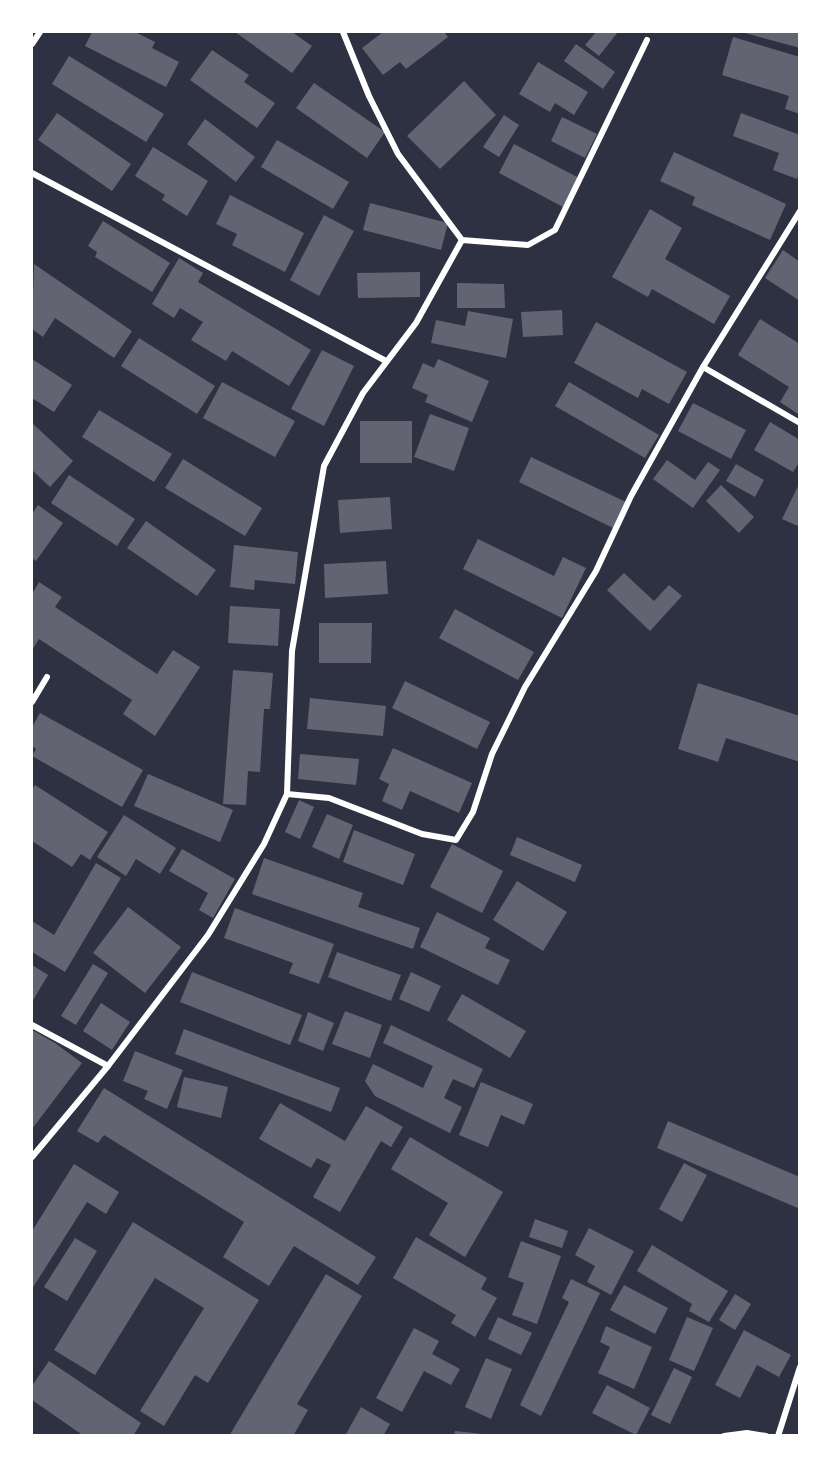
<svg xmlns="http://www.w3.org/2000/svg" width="831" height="1467" font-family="Poppins,sans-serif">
	<rect width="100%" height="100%" fill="#2d3142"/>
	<g fill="#626471">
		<path d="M92,32H135L155,42L152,48L179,62L166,87L85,46Z"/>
		<path d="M235,32H292L312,46L292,73Z"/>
		<path d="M383,32H444L448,37L406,69L400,62L383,75L362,48Z"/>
		<path d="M596,32H618L599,56L585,45Z"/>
		<path d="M741,32H800V48Z"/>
		<path d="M733,37L800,57V114L785,109L789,96L722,75Z"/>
		<path d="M576,44L615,72L603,89L564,61Z"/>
		<path d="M212,50L249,75L244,82L275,103L257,128L190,80Z"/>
		<path d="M69,56L164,114L146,142L52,84Z"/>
		<path d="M538,62L588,92L574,115L555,103L550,112L519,94Z"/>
		<path d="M464,81L496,115L440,169L407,136Z"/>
		<path d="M314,83L385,132L367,158L296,108Z"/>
		<path d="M57,113L131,164L112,191L38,140Z"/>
		<path d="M741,113L800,135V172L797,179L773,170L779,153L733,136Z"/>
		<path d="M504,115L519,125L499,157L483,147Z"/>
		<path d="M562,117L597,134L585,158L551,141Z"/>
		<path d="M205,119L255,157L236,182L187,144Z"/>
		<path d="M277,140L349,182L333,209L261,167Z"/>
		<path d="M514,144L579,178L563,207L499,173Z"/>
		<path d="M153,147L208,181L187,216L162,200L165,195L135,176Z"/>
		<path d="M674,152L786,204L770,240L692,205L695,197L660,181Z"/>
		<path d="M230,195L304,233L285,272L232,245L237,234L216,224Z"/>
		<path d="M370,203L448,223L441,250L363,230Z"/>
		<path d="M650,209L682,228L665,259L730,296L714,324L652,289L648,297L612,277Z"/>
		<path d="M324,215L354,231L319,296L290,280Z"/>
		<path d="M103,221L170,263L152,292L95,257L97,252L88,246Z"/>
		<path d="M783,250L800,262V301L765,278Z"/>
		<path d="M179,258L203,273L198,282L311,350L289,386L232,351L226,361L191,340L203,322L180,308L174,318L152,304Z"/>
		<path d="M34,264L132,331L114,358L55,318L43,337L32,329Z"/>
		<path d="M420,272V297L358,298L357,273Z"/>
		<path d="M457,283L504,284L505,308H457Z"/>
		<path d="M562,310L563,335L523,337L521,312Z"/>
		<path d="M468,311L513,319L506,358L431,343L436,320L465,326Z"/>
		<path d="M760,319L800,344L798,414L780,402L789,387L738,355Z"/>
		<path d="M596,322L687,372L669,404L642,389L638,398L574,363Z"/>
		<path d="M139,338L215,386L197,414L121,366Z"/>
		<path d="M322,350L354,366L324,426L291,409Z"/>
		<path d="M32,359L72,385L54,412L32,398Z"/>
		<path d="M438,359L489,381L472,422L425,402L428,395L412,388L423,363L434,368Z"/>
		<path d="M222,382L295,421L275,457L203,418Z"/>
		<path d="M569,382L659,435L645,458L555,406Z"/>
		<path d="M693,403L746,430L731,459L678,431Z"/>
		<path d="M99,410L172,454L154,482L82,437Z"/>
		<path d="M430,414L469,428L454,471L414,457Z"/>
		<rect x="360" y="421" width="52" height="42"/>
		<path d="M770,422L800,440V461L793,472L754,450Z"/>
		<path d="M32,423L73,461L50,487L32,470Z"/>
		<path d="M531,457L626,502L613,528L519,482Z"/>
		<path d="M183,459L262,508L245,536L165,488Z"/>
		<path d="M667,460L695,480L708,462L720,470L693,508L653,479Z"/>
		<path d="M736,464L764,480L755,497L726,481Z"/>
		<path d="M69,475L135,519L117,546L51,503Z"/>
		<path d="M800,482V527L782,519Z"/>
		<path d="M721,485L754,517L739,533L706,501Z"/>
		<path d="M390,497L392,529L340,533L338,500Z"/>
		<path d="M38,505L63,523L36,561L32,558V514Z"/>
		<path d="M146,521L216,570L197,596L127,548Z"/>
		<path d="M478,539L554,576L563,557L586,568L562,618L463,569Z"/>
		<path d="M234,545L298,552L295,584L255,580L254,590L230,587Z"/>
		<path d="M386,561L388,594L325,598L324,564Z"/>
		<path d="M624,573L654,601L669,585L682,596L650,631L607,590Z"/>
		<path d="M39,582L62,597L55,607L157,674L173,650L200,667L155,736L123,714L132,700L39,639L32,650V594Z"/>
		<path d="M230,606L280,609L278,646L228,643Z"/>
		<path d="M455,609L534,652L518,680L439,638Z"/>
		<path d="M319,623H372L371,663H319Z"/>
		<path d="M233,670L273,673L270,709H264L260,772L248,771L246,805L223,804Z"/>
		<path d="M405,681L490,722L477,749L392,708Z"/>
		<path d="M698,683L800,716V762L726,738L718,762L678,749Z"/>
		<path d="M310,698L386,706L383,736L307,729Z"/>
		<path d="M40,713L143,770L122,807L32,756L36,749L32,746V727Z"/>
		<path d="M393,748L472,783L459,813L410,791L402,810L382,801L389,784L379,779Z"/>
		<path d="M300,754L359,759L356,785L298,779Z"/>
		<path d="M148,774L233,810L220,842L134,806Z"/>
		<path d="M35,785L108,832L90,860L81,854L72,867L32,841V790Z"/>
		<path d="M299,800L314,807L300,839L285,832Z"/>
		<path d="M327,814L353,825L339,859L312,847Z"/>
		<path d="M124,815L176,848L160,874L136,859L126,876L97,857Z"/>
		<path d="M354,830L415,854L403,885L343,862Z"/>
		<path d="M517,837L582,865L575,882L510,855Z"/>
		<path d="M452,844L503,871L482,913L430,887Z"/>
		<path d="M182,849L235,879L213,918L199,910L208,893L169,871Z"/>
		<path d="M264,858L363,893L358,907L420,928L413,949L252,894Z"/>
		<path d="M96,863L121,878L65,972L32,952V921L54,935Z"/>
		<path d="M517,881L567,912L543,951L493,920Z"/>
		<path d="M128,907L181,947L145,993L93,953Z"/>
		<path d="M235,908L334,944L319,984L289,973L293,963L224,938Z"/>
		<path d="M437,912L490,938L485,948L510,960L498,985L420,947Z"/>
		<path d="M337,952L401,975L391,1001L328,977Z"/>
		<path d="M93,964L108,973L76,1025L61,1016Z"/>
		<path d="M32,965L48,975L32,1002Z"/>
		<path d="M192,972L302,1015L290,1045L180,1002Z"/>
		<path d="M411,972L441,986L429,1012L399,999Z"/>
		<path d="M462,994L526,1031L510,1058L447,1020Z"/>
		<path d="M101,1003L130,1022L112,1050L83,1031Z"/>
		<path d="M345,1011L382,1025L370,1058L332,1044Z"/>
		<path d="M308,1012L334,1023L323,1051L298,1041Z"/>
		<path d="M391,1025L483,1069L474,1088L453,1079L444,1098L462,1107L450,1133L375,1096L365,1081L373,1064L423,1088L433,1066L383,1043Z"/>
		<path d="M184,1029L340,1088L331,1112L175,1054Z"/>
		<path d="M32,1030L55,1043L82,1063L32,1129Z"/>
		<path d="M135,1051L183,1070L167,1109L144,1099L148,1091L123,1081Z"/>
		<path d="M184,1077L228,1087L221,1118L177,1107Z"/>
		<path d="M481,1082L533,1104L524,1125L501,1115L488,1147L459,1135Z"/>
		<path d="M104,1088L376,1257L358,1285L294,1246L269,1286L223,1257L244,1222L104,1135L98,1143L77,1131Z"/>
		<path d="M280,1103L345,1141L366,1106L403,1127L391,1147L381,1141L340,1212L313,1197L331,1165L317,1158L311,1168L259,1139Z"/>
		<path d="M668,1121L800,1177V1209L657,1148Z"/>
		<path d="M410,1137L503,1192L465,1257L429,1235L448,1203L391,1169Z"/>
		<path d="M684,1163L707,1175L682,1222L659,1209Z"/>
		<path d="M74,1164L119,1192L106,1214L87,1202L32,1289V1231Z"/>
		<path d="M535,1219L568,1231L562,1248L529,1237Z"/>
		<path d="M133,1222L259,1300L208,1383L195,1375L164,1426L140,1411L204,1308L155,1278L95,1375L54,1350Z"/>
		<path d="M589,1228L634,1251L611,1295L587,1282L595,1266L575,1255Z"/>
		<path d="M416,1237L487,1278L481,1289L497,1298L475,1337L451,1323L456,1315L393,1278Z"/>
		<path d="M75,1238L97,1251L67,1301L44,1287Z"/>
		<path d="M521,1241L561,1256L537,1324L512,1315L524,1283L508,1277Z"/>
		<path d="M652,1245L728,1291L709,1322L689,1311L692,1304L637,1271Z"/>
		<path d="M326,1274L362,1296L297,1404L308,1410L293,1436H229Z"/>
		<path d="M571,1279L600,1293L541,1416L520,1405L569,1302L562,1298Z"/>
		<path d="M624,1285L668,1308L655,1334L610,1310Z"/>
		<path d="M735,1294L751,1304L735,1330L719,1320Z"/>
		<path d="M498,1317L532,1333L521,1355L488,1339Z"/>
		<path d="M687,1317L713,1328L694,1371L669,1360Z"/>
		<path d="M606,1326L652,1347L634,1389L598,1373L610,1347L600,1342Z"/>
		<path d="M414,1328L439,1341L432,1354L460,1369L451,1385L424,1371L402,1412L376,1398Z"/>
		<path d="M744,1330L791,1355L779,1377L757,1365L740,1398L715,1385Z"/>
		<path d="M486,1358L512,1369L491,1419L465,1407Z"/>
		<path d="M49,1361L141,1423L133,1436H84L32,1400V1386Z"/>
		<path d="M674,1368L692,1377L670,1424L651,1415Z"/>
		<path d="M607,1385L650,1408L636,1435L592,1413Z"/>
		<path d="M361,1407L390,1424L383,1436H345Z"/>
		<path d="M455,1431L483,1434V1436H454Z"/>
	</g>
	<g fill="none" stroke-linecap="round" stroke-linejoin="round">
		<g stroke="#fff" stroke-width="6">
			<path d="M343,32L369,96L398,154L462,240L528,245L555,230L647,40"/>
			<path d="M32,44L40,32"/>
			<path d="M32,173L386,361"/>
			<path d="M703,367L800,423"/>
			<path d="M32,702L47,677"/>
			<path d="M287,794L329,798L422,834L456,840L473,812L492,754L525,687L596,571L631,496L703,367L800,211"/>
			<path d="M32,1025L108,1066"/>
			<path d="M32,1157L108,1066L208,935L264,844L287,794L292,651L324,466L363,393L416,323L462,240"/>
			<path d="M724,1436L747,1433L766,1436"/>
			<path d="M778,1436L800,1367"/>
		</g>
	</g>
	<rect width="831" height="1467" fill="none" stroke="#ffffff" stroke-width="66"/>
</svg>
